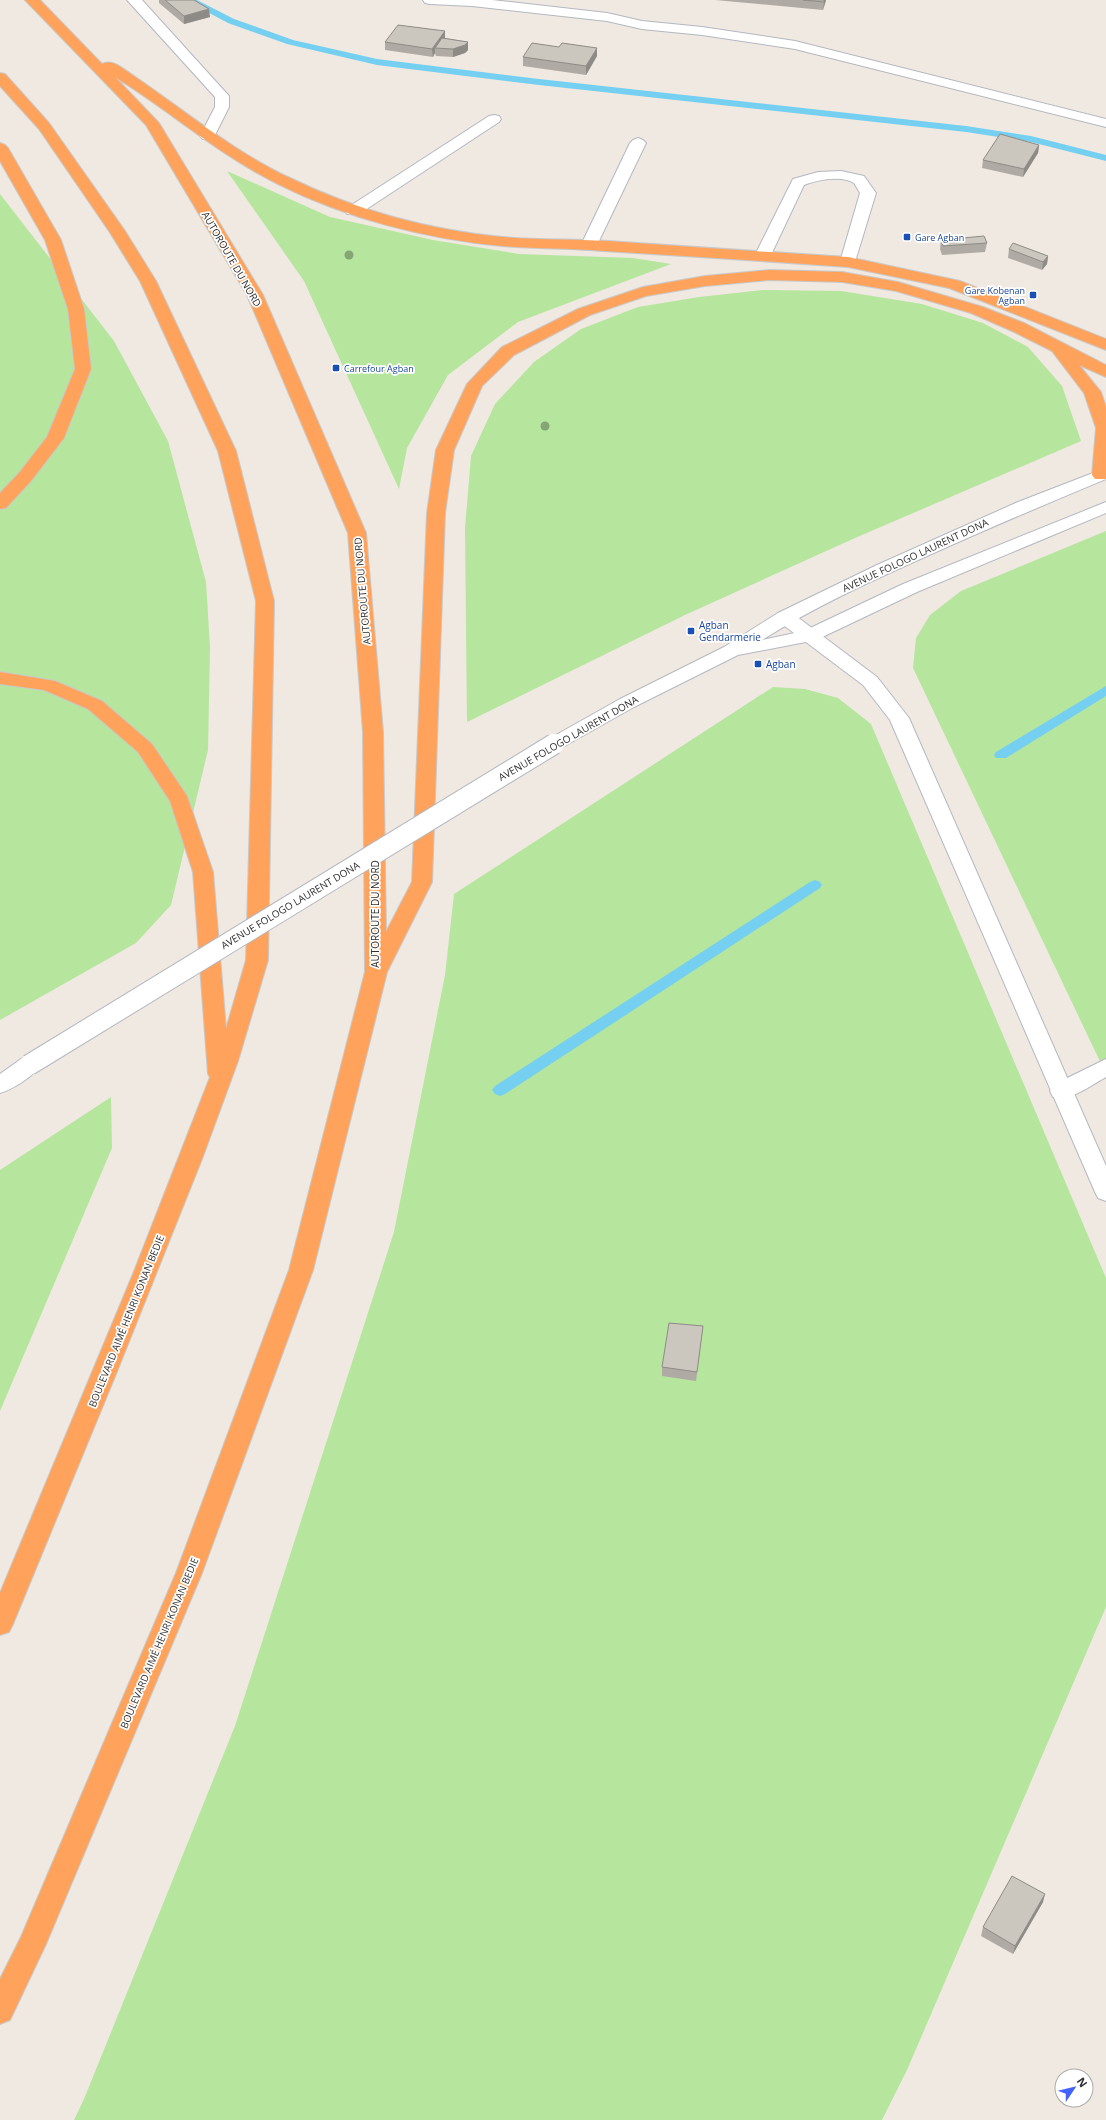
<svg xmlns="http://www.w3.org/2000/svg" width="1106" height="2120" font-family="'Open Sans',sans-serif">
	<rect width="100%" height="100%" fill="#efe9e1"/>
	<g fill="#b6e59e">
		<path d="M227,171L330,217L433,240L519,254L633,258L671,264L518,322L448,375L407,448L399,489L304,281Z"/>
		<path d="M0,194L114,341L168,441L206,582L210,647L208,750L171,905L136,943L0,1020Z"/>
		<path d="M763,290L841,291L922,304L983,323L1028,347L1062,386L1081,441L855,538L685,615L467,722L465,528L471,456L495,404L534,362L581,329L638,307L699,297Z"/>
		<path d="M1106,531V1074L913,668L916,638L930,615L961,591Z"/>
		<path d="M773,687L805,689L838,698L871,724L1106,1278V1607L907,2070L882,2120H74L84,2099L235,1726L394,1232L445,975L454,894Z"/>
		<path d="M111,1097L112,1148L0,1411V1170Z"/>
	</g>
	<g fill="none" stroke-linecap="round" stroke-linejoin="round">
		<g fill="#75cff0" fill-rule="evenodd">
			<path d="M185,0H197L234,19L293,40L377,59L539,79L966,126L1031,136L1106,155V161L1031,142L966,132L539,85L377,65L287,44L228,23Z"/>
			<path d="M1106,686V696L1006,758H996L994,755L996,752Z"/>
			<path d="M815,880L820,882L822,885L820,888L505,1094L500,1096L495,1094L492,1090L495,1086L810,882Z"/>
		</g>
		<g stroke="#b4b7c1" stroke-width="2">
			<g id="service">
				<path d="M127,0H142L229,96V107L213,139H203L200,136L215,107V97Z"/>
				<path d="M423,0H492L607,13L642,21L702,27L795,41L1106,119V127L795,49L702,35L642,29L607,21L472,6L430,4L425,3Z"/>
				<path d="M494,115L499,116L501,119L499,122L359,214H347L345,211L347,208L489,116Z"/>
				<path d="M638,138L643,140L646,143L597,245L595,248H583L581,245L630,143L633,140Z"/>
				<path d="M841,171L864,176L876,193L854,265H842L840,262L860,193L854,183C841,175 817,180 804,185L770,257L768,260H756L754,257L793,179L818,172Z"/>
				<path d="M1106,1059V1077C1091,1085 1070,1102 1053,1097L1050,1091L1053,1085Z"/>
			</g>
		</g>
		<g stroke="#b4b7c1" stroke-width="2">
			<path id="minor" d="M785,611L792,613L877,677L909,718L1106,1166V1201L1098,1198L1095,1192L890,720L863,685L778,621L776,617L778,613Z"/>
		</g>
		<g stroke="#b4b7c1" stroke-width="2">
			<g id="secondary">
				<path d="M1106,468V479C1046,504 987,529 927,556C871,581 814,607 762,640L804,631L903,584L1106,502V513L917,592L816,640L738,655L634,707L561,748L554,750L547,748L544,744L547,740L620,699L724,647L778,613L877,565L1018,502Z"/>
				<path d="M29,1057L37,1059L40,1065C33,1077 13,1089 0,1093V1074L21,1059Z"/>
			</g>
		</g>
		<g stroke="#c9c9c9" stroke-width="2">
			<g id="motorway">
				<path d="M25,0H40L102,64C112,59 122,68 131,74C183,109 232,151 290,178C356,210 429,230 502,237C537,240 573,239 608,241C688,247 768,252 848,257L960,281L1106,339V350L949,288L848,267C766,261 685,256 603,251C569,248 536,249 502,246C425,239 346,218 278,184C219,155 170,111 115,77L159,123L263,295L366,533L383,732L386,932L412,882L427,513L436,450L467,384L502,347L578,309L643,287L705,276L769,270L842,272L898,282L983,307L1024,323L1106,365V377L1079,365L1101,392L1106,407V479H1095L1092,475L1096,428L1084,393L1052,351L1012,331L971,313L896,291L842,282L769,280L705,286L646,296L590,315L514,355L482,386L454,450L445,513L432,882L387,972L313,1270L202,1573L46,1944L10,2020L0,2024V1979L21,1937L176,1573L289,1270L365,972L363,732L348,533L247,295L146,125Z"/>
				<path d="M0,73L5,74L49,123L125,231L156,281L236,451L274,601L268,960L238,1061L202,1159L116,1374L13,1624L9,1632L0,1635V1593L133,1274L210,1077L208,1074L193,872L170,801L138,752L88,709L44,690L0,684V672L55,681L102,701L152,744L187,796L213,872L226,1029L246,960L256,601L218,451L140,281L109,231L39,129L0,86Z"/>
				<path d="M0,143L5,145L8,148L61,240L84,309L91,369L64,438L31,481L6,508L0,509V493L19,473L47,437L75,369L68,309L45,240L0,161Z"/>
			</g>
		</g>
		<use href="#service" fill="#fff" fill-rule="evenodd"/>
		<use href="#minor" fill="#fff" fill-rule="evenodd"/>
		<use href="#secondary" fill="#fff" fill-rule="evenodd"/>
		<use href="#motorway" fill="#ffa35c" fill-rule="evenodd"/>
		<g stroke="#b4b7c1" stroke-width="22" stroke-linecap="butt">
			<path id="secondary-bridge" d="M29,1065L554,744"/>
		</g>
		<use href="#secondary-bridge" stroke="#fff" stroke-width="20"/>
	</g>
	<g fill="#84a574">
		<circle cx="349" cy="255" r="4.5"/>
		<circle cx="545" cy="426" r="4.5"/>
	</g>
	<g fill="#afaba4">
		<path d="M159,0H194L210,17L184,24L159,3Z"/>
		<path d="M715,0H826L823,10Z"/>
		<path d="M445,31V38L468,42V50L465,53L453,57L436,56L435,53L433,57L385,50V42Z"/>
		<path d="M597,56L586,75L523,66V57Z"/>
		<path d="M1039,145L1038,153L1023,177L982,168L983,160Z"/>
		<path d="M941,240L987,243L985,252L942,255L940,249Z"/>
		<path d="M1009,249L1048,256L1047,264L1042,270L1008,258Z"/>
		<path d="M702,1335L696,1381L662,1376V1367Z"/>
		<path d="M1043,1902L1013,1954L981,1936L983,1927Z"/>
	</g>
	<g fill="#8e8b86">
		<path d="M824,0H826L823,10L824,2Z"/>
		<path d="M209,9L210,17L184,24V16Z"/>
		<path d="M445,31V39L435,48V53L433,57L432,49Z"/>
		<path d="M468,42V50L465,53L453,57V49Z"/>
		<path d="M597,48V56L586,75V66Z"/>
		<path d="M1039,145L1038,153L1023,177L1024,169Z"/>
		<path d="M1048,256L1047,264L1042,270L1043,262Z"/>
		<path d="M1045,1894L1043,1902L1013,1954L1015,1946Z"/>
	</g>
	<g fill="#cbc7bf" stroke="#8e8b86">
		<path d="M165,0H194L209,9L184,16Z"/>
		<path d="M803,0H824V2Z"/>
		<path d="M398,25L445,31L432,49L385,42Z"/>
		<path d="M442,38L468,42L465,45L453,49L435,48Z"/>
		<path d="M532,43L559,47L562,43L597,48L586,66L523,57Z"/>
		<path d="M1000,134L1039,145L1024,169L983,160Z"/>
		<path d="M984,236L987,243L943,246L941,240Z"/>
		<path d="M1013,243L1048,256L1043,262L1009,249Z"/>
		<path d="M669,1323L703,1326L697,1372L662,1367Z"/>
		<path d="M1012,1876L1045,1894L1015,1946L983,1927Z"/>
	</g>
	<g fill="#1a4fb4" stroke="#fff" stroke-width="1.5">
		<rect x="903" y="233" width="8" height="8" rx="2"/>
		<rect x="1029" y="291" width="8" height="8" rx="2"/>
		<rect x="332" y="364" width="8" height="8" rx="2"/>
		<rect x="687" y="627" width="8" height="8" rx="2"/>
		<rect x="754" y="660" width="8" height="8" rx="2"/>
	</g>
	<g text-anchor="middle" dominant-baseline="central" stroke-width="3.5" stroke-linejoin="round" paint-order="stroke">
		<g font-size="9" fill="#164399" stroke="#fff" text-anchor="start">
			<text x="915" y="237">Gare Agban</text>
			<text x="1025" y="290" text-anchor="end">Gare Kobenan<tspan x="1025" dy="10">Agban</tspan></text>
			<text x="344" y="368">Carrefour Agban</text>
		</g>
		<g font-size="10" fill="#2e2e2e" stroke="#fff">
			<text transform="translate(232 259) rotate(60)">AUTOROUTE DU NORD</text>
			<text transform="translate(915 555) rotate(-25)">AVENUE FOLOGO LAURENT DONA</text>
			<text transform="translate(362 591) rotate(-95)">AUTOROUTE DU NORD</text>
			<text transform="translate(568 738) rotate(-30)">AVENUE FOLOGO LAURENT DONA</text>
			<text transform="translate(290 905) rotate(-31)">AVENUE FOLOGO LAURENT DONA</text>
			<text transform="translate(375 914) rotate(-90)">AUTOROUTE DU NORD</text>
			<text transform="translate(126 1321) rotate(-68)">BOULEVARD AIMÉ HENRI KONAN BEDIE</text>
			<text transform="translate(159 1643) rotate(-67)">BOULEVARD AIMÉ HENRI KONAN BEDIE</text>
		</g>
		<g font-size="10" fill="#164399" stroke="#fff" text-anchor="start">
			<text x="699" y="625">Agban<tspan x="699" dy="12">Gendarmerie</tspan></text>
			<text x="766" y="664">Agban</text>
		</g>
	</g>
	<g transform="translate(1074 2088) rotate(55)"><circle r="19" fill="#ffffff" stroke="#ababab"/>
	<path d="M0-3L7 15L0 10L-7 15Z" fill="#4264fb"/>
	<text y="-6" font-size="11" font-weight="bold" text-anchor="middle" fill="#2e2e2e">N</text>
	</g>
</svg>
